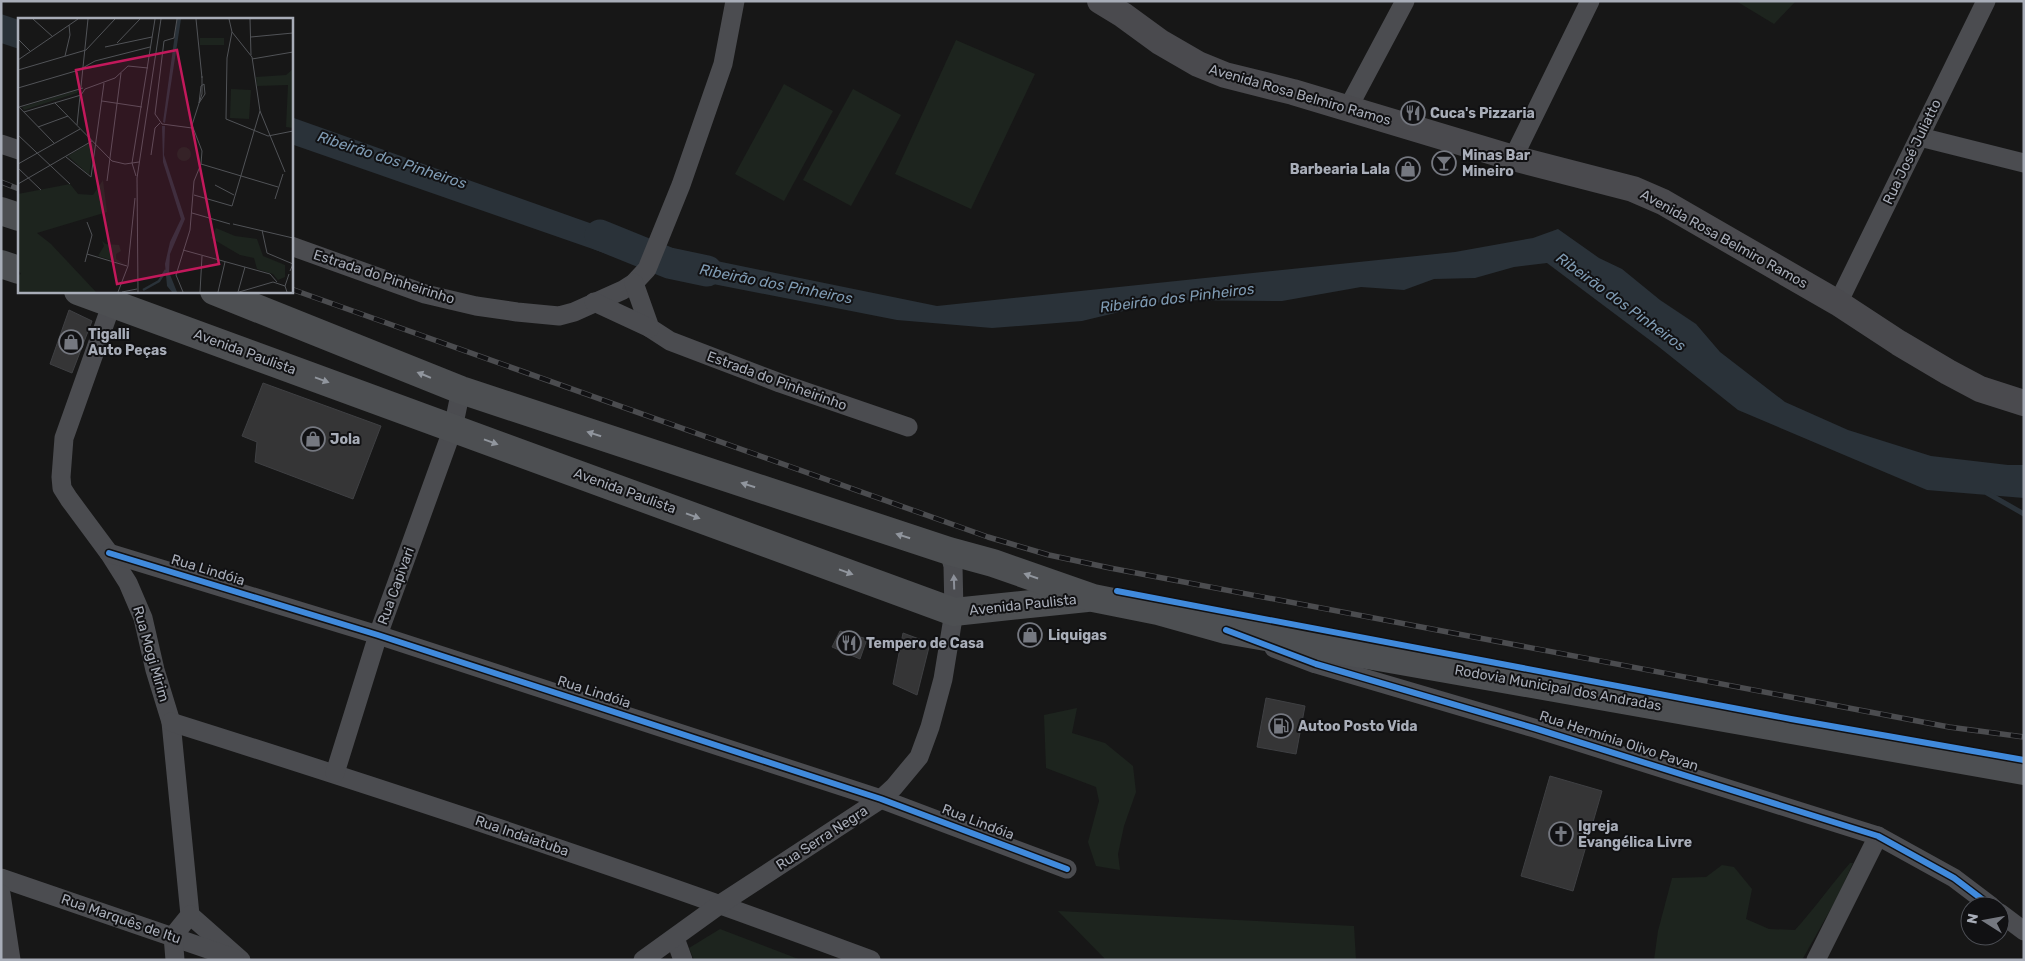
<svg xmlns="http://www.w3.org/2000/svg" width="2025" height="961" font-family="Rubik,sans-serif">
	<rect width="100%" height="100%" fill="#171717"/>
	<g fill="#1d241e">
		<path d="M1736,1H1796L1774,24Z"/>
		<path d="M956,40L1035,74L971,209L895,174Z"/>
		<path d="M784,84L833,111L784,201L735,174Z"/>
		<path d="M853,89L901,115L851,206L803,180Z"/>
		<path d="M1077,708L1072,733L1105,743L1133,766L1136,792L1124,826L1118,854L1120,870L1096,866L1088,842L1099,801L1096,787L1046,768L1044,715Z"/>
		<path d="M1850,863H1853L1837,898L1802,960H1654L1658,931L1672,878L1706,877L1722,865L1734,867L1752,889L1746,919L1769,929L1795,930C1815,908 1831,885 1850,863Z"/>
		<path d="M1058,911L1354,926L1356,960H1106Z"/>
		<path d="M720,929L801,960H694L689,948Z"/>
	</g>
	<g fill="#2a3239">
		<path d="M1,14L19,20V49L1,43Z"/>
		<path d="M291,117L646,243L630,262L291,144Z"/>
		<path d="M1558,229L1599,258L1622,269L1660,300L1696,324L1720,352L1785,402L1848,430L1931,456L2008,465H2024V498L1927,490L1738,410L1659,347L1547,263L1514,267L1475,278L1434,279L1404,290L1361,287L1282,301L1169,300L1082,321L992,328L897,320L662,274L668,251L937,306L1455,252L1533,238Z"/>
	</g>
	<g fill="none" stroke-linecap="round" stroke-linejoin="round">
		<path stroke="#2a3239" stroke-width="5" d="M1987,493L2024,514"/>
		<path stroke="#2a3239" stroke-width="31" d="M600,235L669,263L707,271"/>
	</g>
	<g fill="#353536" stroke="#3f4043">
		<path d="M69,310L92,321L72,373L50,364Z"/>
		<path d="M263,383L381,426L353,499L255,462L257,442L242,436Z"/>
		<path d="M840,631L867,639L860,659L832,647Z"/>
		<path d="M903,633L930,643L917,695L893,684Z"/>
		<path d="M1266,698L1305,706L1296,754L1257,747Z"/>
		<path d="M1550,776L1602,791L1573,891L1521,876Z"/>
	</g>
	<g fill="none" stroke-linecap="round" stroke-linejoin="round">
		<g stroke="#4b4c50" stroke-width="19">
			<path d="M1348,108L1405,1"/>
			<path d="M1920,137L2024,163"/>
			<path d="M1,144L19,150"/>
			<path d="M1513,158L1590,1"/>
			<path d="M291,246L425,294L476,306L517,312L559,316L574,312L623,290L634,283L647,269L681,185L723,64L735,1"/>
			<path d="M634,283L650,328L670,341L780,383L908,427"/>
			<path d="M112,292V303L64,438L61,477L62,488L69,499L109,553L128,583L143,618L155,670L171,722L190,915L241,960"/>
			<path d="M594,302L650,328"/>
			<path d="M1838,303L1986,1"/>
			<path d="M109,553L378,635L881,799L1067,869"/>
			<path d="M1274,648L1316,664L1534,728L1878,836L1954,878L1991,906"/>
			<path d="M171,722C406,796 640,873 871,960"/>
			<path d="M335,773L378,635L453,428L461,390"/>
			<path d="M1,878L234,958"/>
			<path d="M1,894L11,960"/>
			<path d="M2000,913L2024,931"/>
			<path d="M675,938L683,960"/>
			<path d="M175,960L173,936L190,915"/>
			<path d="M643,960L722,903L881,799L894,787L919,757L930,727L943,679L954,612L953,566L949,551"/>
			<path d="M1816,960L1878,836"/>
		</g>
		<path stroke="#4a4a4e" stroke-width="26" d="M1100,1L1123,15L1160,42L1198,64L1225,75L1293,92L1513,158L1633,189L1663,202L1838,303L1899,343L1948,372L1980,389L2024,403"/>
		<g stroke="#4d4f52" stroke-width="28">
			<path d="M1,211L19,217"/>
			<path d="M1,264L19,270"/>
			<path d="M78,291L954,612L1087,598"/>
			<path d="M214,291L461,390L949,551L993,563L1093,598L1158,611L1226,630L2024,771"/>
		</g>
		<g stroke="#4b4c4f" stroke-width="5.5">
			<g id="rail">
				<path d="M1,182L19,189"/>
				<path d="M291,289L988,537L1049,555L1110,568L1949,727L2024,737"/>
			</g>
		</g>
		<use href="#rail" stroke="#111113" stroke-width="4" stroke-dasharray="11" stroke-linecap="butt"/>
		<g stroke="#111113" stroke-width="9">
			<g id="cycleway">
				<path d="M109,553L378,635L881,799L1067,869"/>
				<path d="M1117,591L1791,719L2024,760"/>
				<path d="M1226,630L1316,664L1534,728L1878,836L1954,878L1991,906"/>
			</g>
		</g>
		<use href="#cycleway" stroke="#408adc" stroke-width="6"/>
	</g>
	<defs><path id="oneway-solid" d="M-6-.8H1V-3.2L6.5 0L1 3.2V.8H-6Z" transform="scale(1.25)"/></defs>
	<g fill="#91969e">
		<use href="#oneway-solid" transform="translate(424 375) rotate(-158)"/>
		<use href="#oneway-solid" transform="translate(322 380) rotate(20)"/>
		<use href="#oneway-solid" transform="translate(594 434) rotate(-162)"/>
		<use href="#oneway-solid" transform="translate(491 442) rotate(20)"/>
		<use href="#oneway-solid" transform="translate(748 485) rotate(-162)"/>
		<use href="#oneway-solid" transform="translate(693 516) rotate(20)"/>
		<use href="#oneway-solid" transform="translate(903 536) rotate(-162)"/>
		<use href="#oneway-solid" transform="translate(846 572) rotate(20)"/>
		<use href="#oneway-solid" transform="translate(1031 576) rotate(-161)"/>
	</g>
	<use fill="#8c9099" href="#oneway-solid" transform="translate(954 582) rotate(-92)"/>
	<defs>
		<g id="restaurant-ring" transform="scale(1.25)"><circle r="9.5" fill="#111113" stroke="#757880" stroke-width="1.5"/><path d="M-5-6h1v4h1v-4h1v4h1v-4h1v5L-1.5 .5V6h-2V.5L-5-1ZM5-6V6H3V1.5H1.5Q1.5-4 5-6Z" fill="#757880"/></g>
		<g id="bar-ring" transform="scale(1.25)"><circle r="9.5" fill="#111113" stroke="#757880" stroke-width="1.5"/><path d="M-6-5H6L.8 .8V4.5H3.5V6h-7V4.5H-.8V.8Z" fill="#757880"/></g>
		<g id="shop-ring" transform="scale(1.25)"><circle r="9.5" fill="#111113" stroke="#757880" stroke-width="1.5"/><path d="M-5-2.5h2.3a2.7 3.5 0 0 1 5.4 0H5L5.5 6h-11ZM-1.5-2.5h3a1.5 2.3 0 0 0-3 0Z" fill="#757880"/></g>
		<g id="fuel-ring" transform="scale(1.25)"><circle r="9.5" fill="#111113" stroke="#757880" stroke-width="1.5"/><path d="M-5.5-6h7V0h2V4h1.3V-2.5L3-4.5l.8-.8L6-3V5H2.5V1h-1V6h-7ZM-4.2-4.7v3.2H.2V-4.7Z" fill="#757880"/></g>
		<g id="church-ring" transform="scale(1.25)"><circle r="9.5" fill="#111113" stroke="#757880" stroke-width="1.5"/><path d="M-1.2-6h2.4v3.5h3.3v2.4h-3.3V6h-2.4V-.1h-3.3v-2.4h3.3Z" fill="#757880"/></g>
	</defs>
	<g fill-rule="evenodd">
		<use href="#restaurant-ring" x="1413" y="113"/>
		<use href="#bar-ring" x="1444" y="163"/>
		<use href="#shop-ring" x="1408" y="169"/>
		<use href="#shop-ring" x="71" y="342"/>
		<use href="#shop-ring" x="313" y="439"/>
		<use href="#shop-ring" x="1030" y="635"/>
		<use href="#restaurant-ring" x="849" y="643"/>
		<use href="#fuel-ring" x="1281" y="726"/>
		<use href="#church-ring" x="1561" y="834"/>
	</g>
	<g text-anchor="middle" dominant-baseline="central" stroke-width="4" stroke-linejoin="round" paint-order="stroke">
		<g font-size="14" fill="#a8adb8" stroke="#111113">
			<text transform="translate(1300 95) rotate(16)">Avenida Rosa Belmiro Ramos</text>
			<text transform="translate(1912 152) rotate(-64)">Rua José Juliatto</text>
			<text transform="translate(1724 239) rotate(29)">Avenida Rosa Belmiro Ramos</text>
			<text transform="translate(384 277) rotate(18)">Estrada do Pinheirinho</text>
			<text transform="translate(245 352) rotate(20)">Avenida Paulista</text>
			<text transform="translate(777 381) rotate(20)">Estrada do Pinheirinho</text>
			<text transform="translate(625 491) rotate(20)">Avenida Paulista</text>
			<text transform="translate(208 570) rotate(17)">Rua Lindóia</text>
			<text transform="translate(396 586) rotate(-70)">Rua Capivari</text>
			<text transform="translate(1023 605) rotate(-6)">Avenida Paulista</text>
			<text transform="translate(151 654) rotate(74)">Rua Mogi Mirim</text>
			<text transform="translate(1558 688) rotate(10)">Rodovia Municipal dos Andradas</text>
			<text transform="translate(594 692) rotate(18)">Rua Lindóia</text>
			<text transform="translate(1619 741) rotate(18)">Rua Hermínia Olivo Pavan</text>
			<text transform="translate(978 822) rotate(21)">Rua Lindóia</text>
			<text transform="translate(522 836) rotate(19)">Rua Indaiatuba</text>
			<text transform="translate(822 838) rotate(-33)">Rua Serra Negra</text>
			<text transform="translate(121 919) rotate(19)">Rua Marquês de Itu</text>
		</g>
		<g font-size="14" font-weight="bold" fill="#a8adb8" stroke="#111113" text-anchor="start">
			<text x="1430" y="113">Cuca's Pizzaria</text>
			<text x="1462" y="155">Minas Bar<tspan x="1462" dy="16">Mineiro</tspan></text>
			<text x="1390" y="169" text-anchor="end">Barbearia Lala</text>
			<text x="88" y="334">Tigalli<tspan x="88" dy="16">Auto Peças</tspan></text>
			<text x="330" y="439">Jola</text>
			<text x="1048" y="635">Liquigas</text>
			<text x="866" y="643">Tempero de Casa</text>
			<text x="1298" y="726">Autoo Posto Vida</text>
			<text x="1578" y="826">Igreja<tspan x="1578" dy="16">Evangélica Livre</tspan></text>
		</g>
		<g font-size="15" font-style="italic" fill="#7f9bb3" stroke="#111113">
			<text transform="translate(392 160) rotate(18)">Ribeirão dos Pinheiros</text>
			<text transform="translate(776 284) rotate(11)">Ribeirão dos Pinheiros</text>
			<text transform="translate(1177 298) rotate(-7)">Ribeirão dos Pinheiros</text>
			<text transform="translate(1621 302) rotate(36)">Ribeirão dos Pinheiros</text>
		</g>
	</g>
	<g transform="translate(18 18)">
		<rect width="275" height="275" fill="#171717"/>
		<path d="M182,20H206V27H182ZM275,51V110L268,109L270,67L239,68L238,59L268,57ZM213,71L233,72L231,101L212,100ZM60,72L59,75L6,92L4,89ZM73,124L76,127L71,157L50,138ZM159 136a7 7 0 1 1 14 0a7 7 0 1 1-14 0ZM85,162L89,194L19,215L33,226L78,274H0V257L3,256L0,252V176L52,166L60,176L75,177ZM198,210L217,218L239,221L245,238L267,247V259L260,262L255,256L239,251L236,240L222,237L193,220ZM84,223L88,226L101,227L103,233L98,236V241L106,246L80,238L86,228Z" fill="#1d241e"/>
		<path d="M159,1H163L147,105L145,104ZM144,108H147L146,137L167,201L152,236L151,254L159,274H154L149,268L147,246L152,224L163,201L145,144Z" fill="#2a3239"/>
		<path fill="none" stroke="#2a3239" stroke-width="2.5" d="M125,272L141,263L148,252"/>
		<path fill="none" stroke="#515357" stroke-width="1" d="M15,1L35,19M159,1L156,20L146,23L137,96L144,106L174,110M178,1L184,60M211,1L214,14L234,39L242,93L267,154M232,1L233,37M275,8V32M214,14L209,40L208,101L250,118L275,113M233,19L275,15M0,21L12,33M99,25L122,1M87,29L134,19M47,38L52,17L51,7M234,41L275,34M0,42L60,1M0,52L68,32L97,1M186,66L187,76L181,85L183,68ZM0,70L61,52L77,43L132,29M84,83L124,89M37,85L94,143L107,146L121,144M0,88L36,125M1,89L65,70M6,94L63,77L67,71L97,60L110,48L130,50M59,107L70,1M20,109L50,98M0,117L52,166M133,137L137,110L142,105M48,139L73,159L86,65M0,146L62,111M183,146L260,169M0,150L23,172M118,158L114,145L137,1M89,163L103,55M0,166L74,123M197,167L216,177M176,177L214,188L242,93M257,181L265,156M174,195L212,206M215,206L275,220M244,212L249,235L275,246L272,253M165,232L252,256L259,264M69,236L109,248M67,244L74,217L69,204M100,274L110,248L117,180M104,274L119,271M120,274L119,160L143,1M165,274L158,257L172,212L176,163L183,146L184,133L174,107L184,76V58M182,274L184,238M200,274L207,244M220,274L227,249M221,274L255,264L267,268M269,274L267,268L271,256"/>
		<path fill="#c2185b" fill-opacity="0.15" stroke="#c2185b" stroke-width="2.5" d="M159,32L201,246L99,266L58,52Z"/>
		<rect width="275" height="275" fill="none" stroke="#a8adb8" stroke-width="2.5"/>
	</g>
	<rect width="2025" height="961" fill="none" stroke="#a8adb8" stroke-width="5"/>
	<g transform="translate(1985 921) rotate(281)"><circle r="24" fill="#111113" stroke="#4d4f55"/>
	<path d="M0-4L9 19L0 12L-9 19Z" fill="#757880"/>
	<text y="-8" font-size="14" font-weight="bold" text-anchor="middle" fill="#a8adb8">N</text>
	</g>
</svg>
